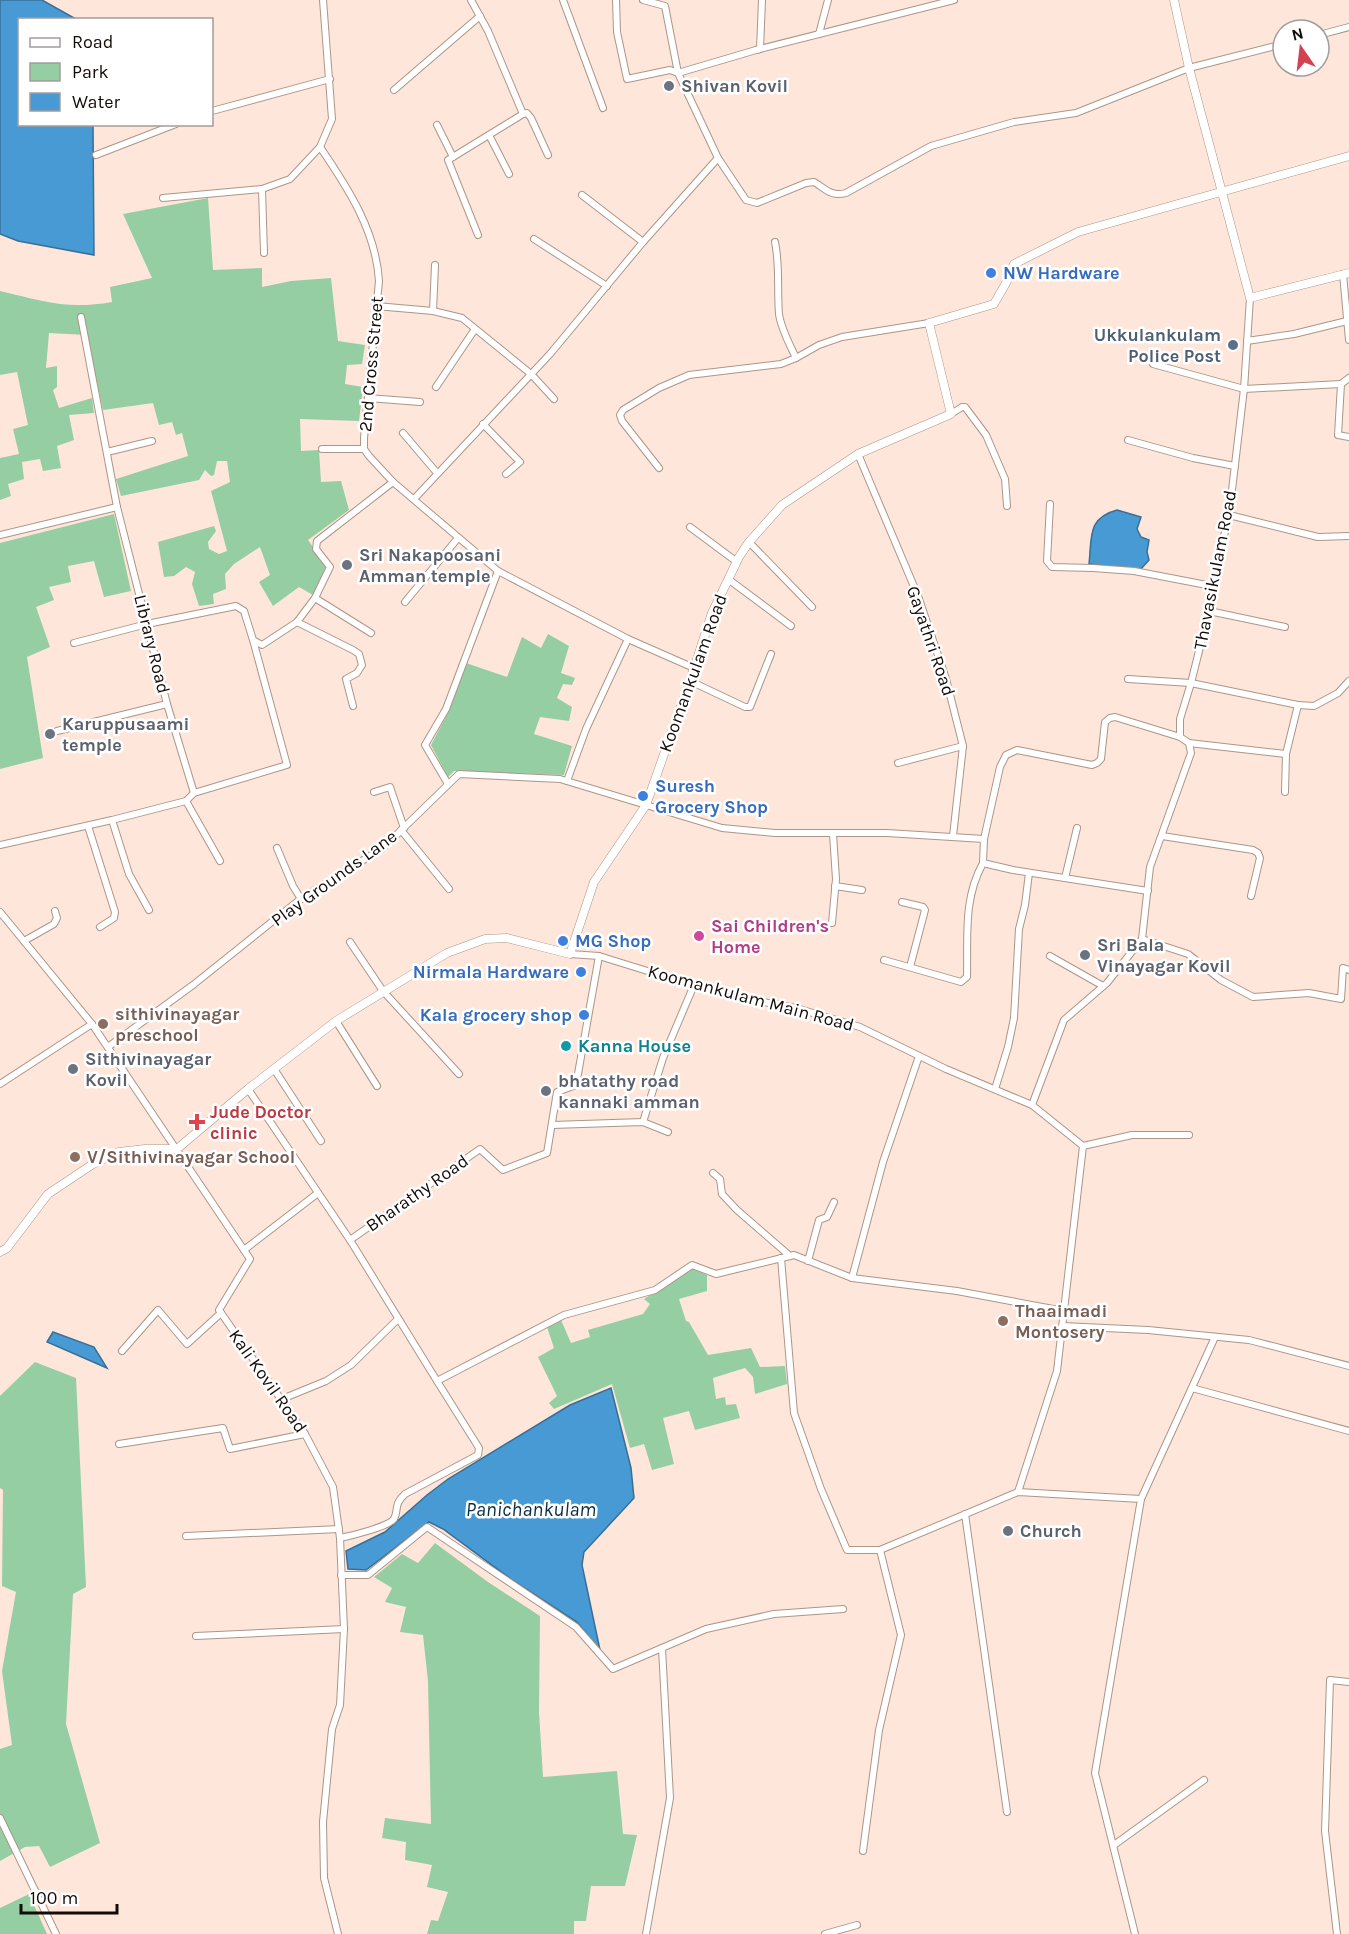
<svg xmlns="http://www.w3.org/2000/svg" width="1349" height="1934" font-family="Karla,sans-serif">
	<rect width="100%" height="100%" fill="#ffe6da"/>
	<g fill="#95cea2">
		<path d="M208,198L213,270L262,268V287L291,281L331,278L338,341L365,345L362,364L347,365L345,384L363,387L359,421L300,419L301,451L319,450L321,482L341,481L349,510L308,540L326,566L313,595L299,587L273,606L259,582L270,575L260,547L234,564L225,574L226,589L213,594L214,604L199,606L192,584L195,572L186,567L174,576L164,577L158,542L214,526L216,531L208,542L209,549L219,554L227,551L211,491L230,482L227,461H217L214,475L211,476L205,470L199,480L121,496L116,479L188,456L182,433L176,435L172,422L159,425L153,403L103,410L87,335L49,333L46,368L57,366V387L53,390L59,408L92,398L94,413L69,415L74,440L57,446L61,468L43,471L40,459L22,462L24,479L8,484L11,496L0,500V458L19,454L13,429L28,425L17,372L0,375V291C43,301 67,310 112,302L110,287L152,278L123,214Z"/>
		<path d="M114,514L131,591L104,597L94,561L68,566L71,582L49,587L54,600L36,607L50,647L27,657L43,758L0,769V543Z"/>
		<path d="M548,634L569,646L561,673L575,678L572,685L563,684L557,698L572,707L569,721L540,717L534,734L572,746L564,775L454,771L448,777L431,745L449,711L466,663L507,677L522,637L541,648Z"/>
		<path d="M692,1269L707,1275V1291L679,1299L686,1321L689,1322L708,1355L751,1348L760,1367L785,1366L787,1384L755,1394L753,1377L745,1368L713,1378L716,1399L725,1397L726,1405L736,1404L740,1418L695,1430L689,1411L663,1418L674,1464L652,1470L644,1444L630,1448L612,1384L554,1409L549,1403L557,1396L538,1357L554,1348L547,1327L561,1320L571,1343L590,1337L588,1330L643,1314L650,1304L644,1299Z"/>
		<path d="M35,1362L76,1378L86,1587L73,1594L66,1724L100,1843L50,1867L39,1846L25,1847L0,1861V1749L12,1745L2,1671L16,1592L2,1586L3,1490L0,1488V1396Z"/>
		<path d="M435,1543L488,1582L540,1616L539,1712L543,1777L617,1771L623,1834L637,1835L625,1886H591L586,1921H574V1934H427L431,1920L438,1921L448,1892L427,1887L432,1865L405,1860L406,1842L382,1838L385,1818L431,1824L428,1681L423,1635L400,1632L406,1607L385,1602L392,1588L374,1577L402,1554L418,1563Z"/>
		<path d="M29,1894L47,1934H0V1908Z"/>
	</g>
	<g fill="#489ad4" stroke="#386f96" stroke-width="1.5">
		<path d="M0,0H42L76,19L20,20V124L93,125L94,255L18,241L0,234Z"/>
		<path d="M1117,510L1141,517L1137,529L1141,537L1149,540L1147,552L1149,560L1140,570L1089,564C1092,537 1087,518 1117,510Z"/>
		<path d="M53,1332L94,1347L107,1368L47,1342Z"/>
		<path d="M611,1388L631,1468L634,1498L584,1552L582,1565L600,1650L577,1622L512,1580L443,1529L429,1522L366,1570L348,1569L346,1551L385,1532L427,1495L448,1479L570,1405Z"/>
	</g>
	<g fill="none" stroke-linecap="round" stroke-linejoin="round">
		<g stroke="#ac9589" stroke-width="8">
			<g id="minor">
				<path d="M471,0L488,31L523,114L448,160L478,235"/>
				<path d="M563,0L603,108"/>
				<path d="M643,0L665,6L678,73L756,50L954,0"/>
				<path d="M819,34L828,0"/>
				<path d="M1319,35L1349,27"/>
				<path d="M756,50L760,49L762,0"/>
				<path d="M394,90L480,16"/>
				<path d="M212,111L330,79"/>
				<path d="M523,114L527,113L531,118L548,155"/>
				<path d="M437,125L453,157"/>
				<path d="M489,135L509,174"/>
				<path d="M320,147C348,188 376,231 379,281L364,438V449L369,456L393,482L498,571L628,639L694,668"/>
				<path d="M96,155L176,124"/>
				<path d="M718,158L746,200L757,203L806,183L814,182C826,189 831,197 846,193L931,146L1014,122L1076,113L1189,68L1283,44"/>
				<path d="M262,189L264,253"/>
				<path d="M582,195L643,242"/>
				<path d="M163,198L262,189L290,179L320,147L332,119L323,0"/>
				<path d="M534,239L607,286"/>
				<path d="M775,242C780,266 777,290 779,314C781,329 790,345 796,358"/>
				<path d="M1343,274L1349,340"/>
				<path d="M376,306L433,311L462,318L531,374L554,399"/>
				<path d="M433,311L435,265"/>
				<path d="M81,317L117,507L167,704L194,793"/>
				<path d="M1247,341L1294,334L1347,321"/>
				<path d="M1153,364L1244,389L1341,384"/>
				<path d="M1349,378L1341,384L1338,435L1349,437"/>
				<path d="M436,387L475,329"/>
				<path d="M368,398L420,402"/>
				<path d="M951,414L962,407H965L986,435L1005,479L1007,506"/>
				<path d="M483,424L520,462L506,474"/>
				<path d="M403,433L437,473"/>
				<path d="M1128,440L1193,458L1235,466"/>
				<path d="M322,449H364"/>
				<path d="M107,452L152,441"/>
				<path d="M858,454L918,596L946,679L963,746L953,836"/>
				<path d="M659,468L622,421L620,415L623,410L659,388L689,375L781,364L796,358L819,345L842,337L929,323"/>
				<path d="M414,499L550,354L643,242L718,158L678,73L670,70L627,79L617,32L616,0"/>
				<path d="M1050,504L1047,561L1052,567L1093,568L1134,571L1212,586"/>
				<path d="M1229,515L1318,537L1349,536"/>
				<path d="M690,527L737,562"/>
				<path d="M0,535L117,507"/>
				<path d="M749,542L812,607"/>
				<path d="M728,579L791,626"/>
				<path d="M315,598L371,633"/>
				<path d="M405,602L458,538"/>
				<path d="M1209,611L1285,627"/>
				<path d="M297,622L353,650L359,654L362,665L357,673L346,679L353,706"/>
				<path d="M74,643L147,624L236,606L244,611L253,640L262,645L297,622L315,598L330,567L316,549L317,541L393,482"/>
				<path d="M1128,679L1191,683L1298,705"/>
				<path d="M690,681L745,707H750L771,654"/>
				<path d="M57,731L167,704"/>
				<path d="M1189,743L1286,754"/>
				<path d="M898,763L963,746"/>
				<path d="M567,781L586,729L628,639"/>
				<path d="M448,784L425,745L446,709L498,571"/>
				<path d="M374,792L390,787L404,828"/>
				<path d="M1285,792L1286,754L1298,705L1314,706L1338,693L1349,681"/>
				<path d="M186,801L220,861"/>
				<path d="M112,820L129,874L149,910"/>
				<path d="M88,826L115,912L114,918L100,927"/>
				<path d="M401,830L449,889"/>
				<path d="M1162,836L1253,850L1258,853L1260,858L1251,896"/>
				<path d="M984,839L1000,767L1006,755L1017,750L1092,765L1097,763L1101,759L1105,722L1110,718L1115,717L1180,737"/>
				<path d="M0,845L112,820L186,801L194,793L287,765L253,640"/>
				<path d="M277,848L293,886L301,899"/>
				<path d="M1065,878L1077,828"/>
				<path d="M835,886L862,890"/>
				<path d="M902,902L923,907L925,910L910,967"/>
				<path d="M0,912L92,1024L250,1259L219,1310L305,1434L333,1487L340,1538L344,1629L340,1705L332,1729L323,1822L324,1878L338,1934"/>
				<path d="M832,923L836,879L833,834"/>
				<path d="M1142,939L1150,867L1191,753L1189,743L1180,737V719L1191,683L1209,611L1212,586L1229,515L1244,389L1250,298"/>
				<path d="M24,941L54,924L57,918L55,911"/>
				<path d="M350,942L383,991L459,1074"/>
				<path d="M570,954L599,956L725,995L796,1008L860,1027L946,1069L1032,1105L1064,1020L1107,983L1142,939L1188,954L1221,980L1253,997L1309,993L1341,999L1343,968L1349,970"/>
				<path d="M1050,956L1103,986"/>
				<path d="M884,960L961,982L967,977C968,937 963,899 983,863"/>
				<path d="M336,1021L377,1086"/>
				<path d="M108,1047L193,985L298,901L384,847L459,774L560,779L722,828L775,833H887L984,839L983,863L1013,870L1148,891"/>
				<path d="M274,1069L321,1141"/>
				<path d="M0,1084L92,1024"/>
				<path d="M248,1089L350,1240L437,1381L564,1315L655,1290L692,1265L716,1274L794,1255L852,1278L957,1291L1064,1311"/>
				<path d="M995,1089L1008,1047L1014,1018L1019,929L1025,905L1029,873"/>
				<path d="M643,1122L663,1058L694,985"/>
				<path d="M552,1125L643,1122L668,1132"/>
				<path d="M1083,1146L1132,1135H1189"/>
				<path d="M713,1173L720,1179L722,1194L737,1210L790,1256"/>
				<path d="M350,1240L480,1149L503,1170L547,1153L557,1092L576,1085L599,956"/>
				<path d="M244,1250L318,1193"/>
				<path d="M781,1258L794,1413L821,1489L847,1550H880"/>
				<path d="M808,1261L819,1220L827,1217L834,1202"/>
				<path d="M852,1278L883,1162L919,1056"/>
				<path d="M1062,1326L1148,1330L1249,1340L1349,1366"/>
				<path d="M122,1351L158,1310L187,1344L221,1313"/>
				<path d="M1192,1388L1349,1431"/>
				<path d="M282,1399L326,1381L351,1365L398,1319"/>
				<path d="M119,1444L223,1428L230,1449L305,1434"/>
				<path d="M1018,1492L1057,1371L1083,1146L1032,1105"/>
				<path d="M1141,1499L1215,1337"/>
				<path d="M965,1514L1007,1812"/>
				<path d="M186,1536L339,1529"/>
				<path d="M340,1538C350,1536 388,1527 394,1519C399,1510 393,1505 405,1494L478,1455L479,1448L437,1381"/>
				<path d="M341,1575H368L427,1527L576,1627L613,1669L706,1629L774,1614L843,1609"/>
				<path d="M196,1636L344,1629"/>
				<path d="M0,1818L56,1934"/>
				<path d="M1114,1845L1204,1780"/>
				<path d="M863,1851L879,1730L901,1635L880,1550L1018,1492L1141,1499L1095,1773L1135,1934"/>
				<path d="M646,1934L670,1798L662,1648"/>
				<path d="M825,1934L857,1925"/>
				<path d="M1337,1934L1325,1831L1330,1680L1349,1682"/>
			</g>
		</g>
		<g stroke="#ac9589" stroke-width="9">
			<g id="tertiary">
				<path d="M1174,0L1189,68L1250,298L1349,273"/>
				<path d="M0,1252L7,1248L48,1194L93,1164L119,1152L145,1149H177L248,1089L336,1021L447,953L485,939L507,938L570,954L594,882L646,805L690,681L712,613L739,557L749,542L782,505L858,454L951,414L929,323L994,304L1006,283L1014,264L1078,232L1349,156"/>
			</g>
		</g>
		<use href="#minor" stroke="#fff" stroke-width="6"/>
		<use href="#tertiary" stroke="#fff" stroke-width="8"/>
	</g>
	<g fill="#6b7280" stroke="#fff" stroke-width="2">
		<circle cx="669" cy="86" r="6"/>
		<circle cx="347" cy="565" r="6"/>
		<circle cx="50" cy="734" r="6"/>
		<circle cx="1085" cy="955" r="6"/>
		<circle cx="73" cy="1069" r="6"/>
		<circle cx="546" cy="1091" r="6"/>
		<circle cx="1008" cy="1531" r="6"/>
	</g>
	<g fill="#3f7fe0" stroke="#fff" stroke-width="2">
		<circle cx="991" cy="273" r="6"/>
		<circle cx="643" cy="796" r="6"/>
		<circle cx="563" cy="941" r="6"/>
		<circle cx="581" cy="972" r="6"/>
		<circle cx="584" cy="1015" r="6"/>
	</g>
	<circle fill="#5c6f8a" stroke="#fff" stroke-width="2" cx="1233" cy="345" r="6"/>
	<circle fill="#d1479c" stroke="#fff" stroke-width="2" cx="699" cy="936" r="6"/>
	<g fill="#8d6e63" stroke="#fff" stroke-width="2">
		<circle cx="103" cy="1024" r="6"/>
		<circle cx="75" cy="1157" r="6"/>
		<circle cx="1003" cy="1321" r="6"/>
	</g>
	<circle fill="#0f9aa8" stroke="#fff" stroke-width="2" cx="566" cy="1046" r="6"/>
	<path fill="#e0444e" stroke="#fff" stroke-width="2" d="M194 1113h6v6h6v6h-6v6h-6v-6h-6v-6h6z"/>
	<g text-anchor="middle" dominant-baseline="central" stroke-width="5" stroke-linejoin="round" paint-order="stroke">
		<g font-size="18" font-weight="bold" fill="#5b616d" stroke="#fff" text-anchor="start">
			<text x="681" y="86">Shivan Kovil</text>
			<text x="359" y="555">Sri Nakapoosani<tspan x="359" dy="21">Amman temple</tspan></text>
			<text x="62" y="724">Karuppusaami<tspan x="62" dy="21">temple</tspan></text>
			<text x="1097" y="945">Sri Bala<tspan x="1097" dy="21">Vinayagar Kovil</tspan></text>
			<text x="85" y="1059">Sithivinayagar<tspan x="85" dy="21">Kovil</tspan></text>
			<text x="558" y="1081">bhatathy road<tspan x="558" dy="21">kannaki amman</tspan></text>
			<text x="1020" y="1531">Church</text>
		</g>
		<g font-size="18" font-weight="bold" fill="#366cbe" stroke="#fff" text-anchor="start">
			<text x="1003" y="273">NW Hardware</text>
			<text x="655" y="786">Suresh<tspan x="655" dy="21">Grocery Shop</tspan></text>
			<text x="575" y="941">MG Shop</text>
			<text x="569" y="972" text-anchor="end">Nirmala Hardware</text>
			<text x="572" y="1015" text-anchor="end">Kala grocery shop</text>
		</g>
		<g font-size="18" font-weight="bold" fill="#4e5e75" stroke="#fff" text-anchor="end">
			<text x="1221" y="335">Ukkulankulam<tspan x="1221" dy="21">Police Post</tspan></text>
		</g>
		<g font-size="18" fill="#130b07" stroke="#fff">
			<text transform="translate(371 364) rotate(-85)">2nd Cross Street</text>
			<text transform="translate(1215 570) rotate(-79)">Thavasikulam Road</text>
			<text transform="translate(931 641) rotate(71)">Gayathri Road</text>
			<text transform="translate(152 644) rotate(76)">Library Road</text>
			<text transform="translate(693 673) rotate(-70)">Koomankulam Road</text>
			<text transform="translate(334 878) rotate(-36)">Play Grounds Lane</text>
			<text transform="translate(751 998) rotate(15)">Koomankulam Main Road</text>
			<text transform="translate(417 1193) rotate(-35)">Bharathy Road</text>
			<text transform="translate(268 1381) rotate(55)">Kali Kovil Road</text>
		</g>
		<g font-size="18" font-weight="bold" fill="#b23c85" stroke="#fff" text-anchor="start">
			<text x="711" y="926">Sai Children's<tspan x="711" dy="21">Home</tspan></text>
		</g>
		<g font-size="18" font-weight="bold" fill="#785e54" stroke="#fff" text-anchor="start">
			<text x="115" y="1014">sithivinayagar<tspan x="115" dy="21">preschool</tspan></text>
			<text x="87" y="1157">V/Sithivinayagar School</text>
			<text x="1015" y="1311">Thaaimadi<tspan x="1015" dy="21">Montosery</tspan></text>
		</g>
		<g font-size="18" font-weight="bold" fill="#0d838f" stroke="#fff" text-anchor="start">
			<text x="578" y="1046">Kanna House</text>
		</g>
		<g font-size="18" font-weight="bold" fill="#be3a42" stroke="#fff" text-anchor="start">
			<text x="210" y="1112">Jude Doctor<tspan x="210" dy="21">clinic</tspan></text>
		</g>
		<g font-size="20" font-style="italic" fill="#0a2e46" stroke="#fff">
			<text x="531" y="1509">Panichankulam</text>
		</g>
	</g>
	<rect x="18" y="18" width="195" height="108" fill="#ffffff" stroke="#a19d9c" stroke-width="1.5"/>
	<rect x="30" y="38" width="30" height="9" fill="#ffffff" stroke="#a19d9c" stroke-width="1.5"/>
	<text x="72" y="48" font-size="18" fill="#130b07">Road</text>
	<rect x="30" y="63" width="30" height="18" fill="#95cea2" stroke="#a19d9c" stroke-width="1.5"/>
	<text x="72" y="78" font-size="18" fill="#130b07">Park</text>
	<rect x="30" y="93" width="30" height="18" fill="#489ad4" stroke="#a19d9c" stroke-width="1.5"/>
	<text x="72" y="108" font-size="18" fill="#130b07">Water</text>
	<g transform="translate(1301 48) rotate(346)"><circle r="28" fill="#ffffff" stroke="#a19d9c" stroke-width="1.5"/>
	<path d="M0-4.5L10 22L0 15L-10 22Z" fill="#d24251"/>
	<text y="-9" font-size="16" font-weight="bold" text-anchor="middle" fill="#130b07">N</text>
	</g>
	<path d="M21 1904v9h96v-9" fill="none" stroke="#130b07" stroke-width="3"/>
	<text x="30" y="1904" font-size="18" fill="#130b07" stroke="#ffffff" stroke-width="4.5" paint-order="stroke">100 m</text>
</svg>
